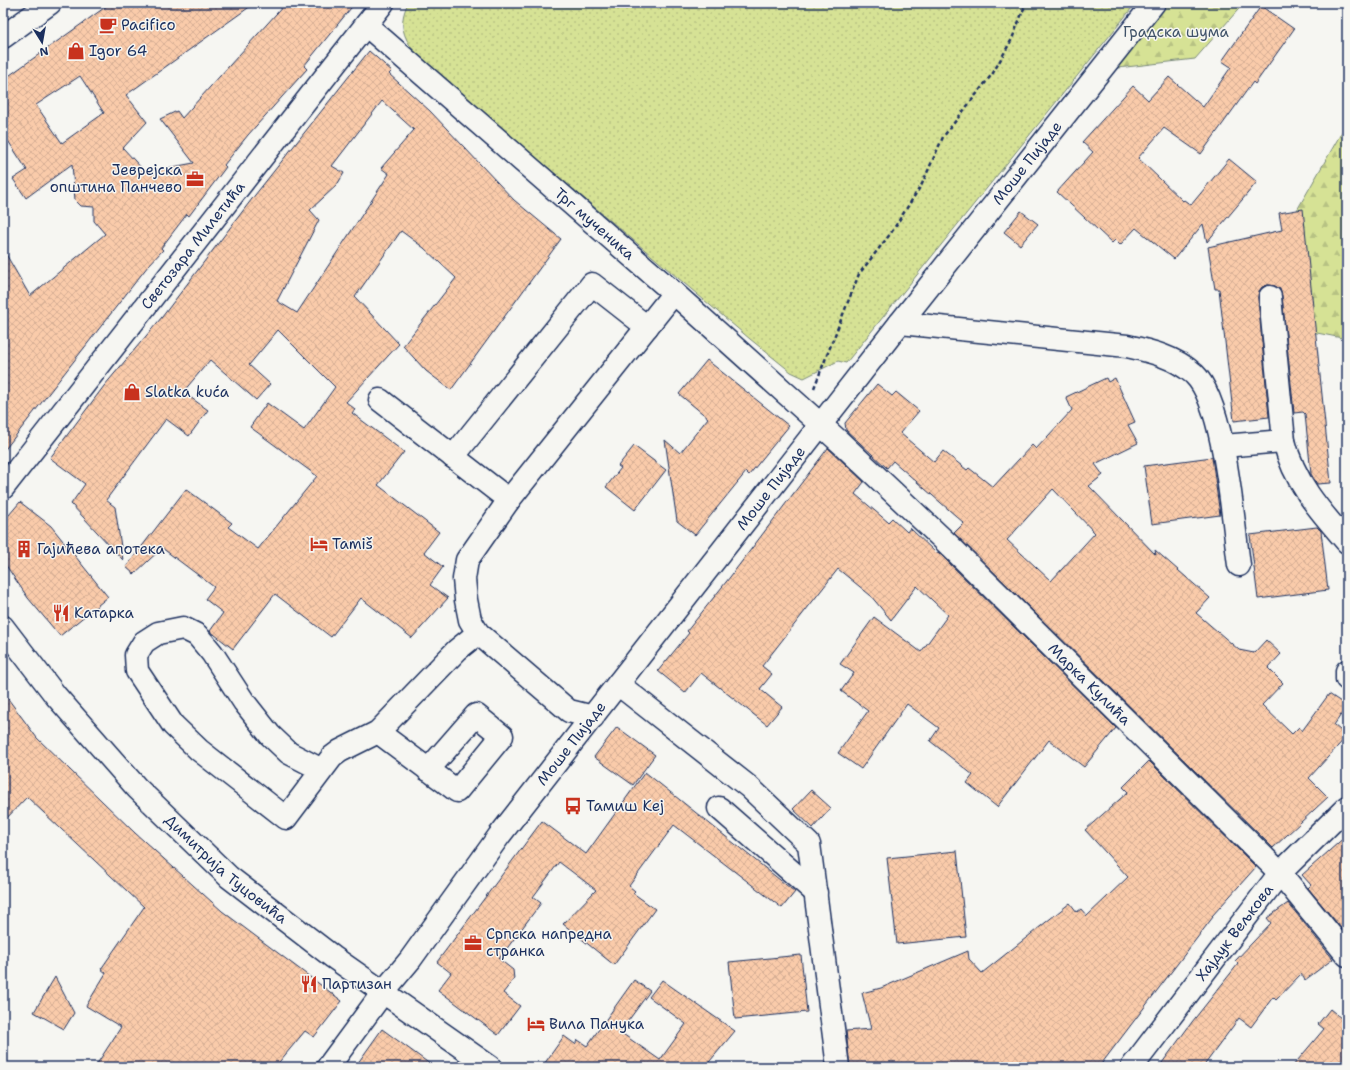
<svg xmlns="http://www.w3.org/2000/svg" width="1350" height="1070" font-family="'Shantell Sans',sans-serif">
	<defs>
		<pattern id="forest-firs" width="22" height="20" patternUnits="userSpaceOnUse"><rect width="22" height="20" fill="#d6e295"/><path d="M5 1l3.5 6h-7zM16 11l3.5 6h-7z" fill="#b7c283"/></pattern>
		<pattern id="park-dots" width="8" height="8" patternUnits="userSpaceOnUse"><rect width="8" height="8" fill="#d6e295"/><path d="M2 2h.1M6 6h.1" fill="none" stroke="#b7c283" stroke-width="1.8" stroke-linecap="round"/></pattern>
		<pattern id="building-cross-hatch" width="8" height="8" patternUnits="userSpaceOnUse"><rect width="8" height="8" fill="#facbaa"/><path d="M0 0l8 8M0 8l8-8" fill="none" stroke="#d6af95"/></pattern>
	</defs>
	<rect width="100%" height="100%" fill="#f6f6f2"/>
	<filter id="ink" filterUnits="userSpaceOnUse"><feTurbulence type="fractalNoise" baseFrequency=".025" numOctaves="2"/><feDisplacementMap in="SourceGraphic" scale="8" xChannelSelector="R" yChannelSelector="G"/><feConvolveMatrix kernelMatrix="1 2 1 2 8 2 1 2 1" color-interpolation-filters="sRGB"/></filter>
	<g filter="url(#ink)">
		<g fill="url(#forest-firs)" stroke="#78887a">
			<path d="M1162,3H1244L1195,59L1109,69Z"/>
			<path d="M1347,123V339L1307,331L1289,224Z"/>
		</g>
		<path fill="url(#park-dots)" stroke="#78887a" d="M408,3H1136L846,363L838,361L804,378L791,372L750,339L422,61C406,42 396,28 408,3Z"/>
		<g fill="url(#building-cross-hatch)" stroke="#1b2f5e" fill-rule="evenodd">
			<path d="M111,3H255L126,95L147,122L123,148L145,172L194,163L160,119L177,111L182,118L286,3H355L304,66L307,69L248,135L224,165L226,167L189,216L187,214L161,248L163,250L148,266L3,452V249L30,296L105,234L94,221V207L81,206L75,200L72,164L26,198L13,179L27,170L3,133V80ZM80,76L104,113L62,143L36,105Z"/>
			<path d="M1261,6L1294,29L1255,84L1253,82L1201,154L1164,128L1138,158L1183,201L1184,200L1191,205L1229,159L1257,182L1207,242L1203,224L1174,259L1136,228L1120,245L1115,240L1112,243L1057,192L1093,152L1082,142L1133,86L1148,100L1169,77L1203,107L1231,67L1222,61Z"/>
			<path d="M369,51L392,71L389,74L430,111L514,200L561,239L451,390L426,371L403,346L456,278L424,248L401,231L355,297L399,344L346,402L355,409L352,413L404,452L378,485L439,532L424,552L443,567L430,585L448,598L412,638L361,598L331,637L275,594L233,649L210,631L223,613L205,599L214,587L162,548L134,574L126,567L186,489L232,523L228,527L258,549L317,476L250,427L267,403L304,430L335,387L278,330L249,365L270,384L256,400L210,360L183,392L208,410L189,436L166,419L106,500L115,507L123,560L71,504L85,484L50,458L104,386L162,317L255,195ZM382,101L414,130L381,168L389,174L297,313L277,301L319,220L310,210L337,185L344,173L332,166Z"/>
			<path d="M1303,209L1331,483L1317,484L1311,474L1305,414L1303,412L1294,413L1282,296L1280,289L1275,286L1268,285L1262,287L1259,291L1258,298L1269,417L1234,421L1219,289H1215L1208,247L1282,230L1279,213Z"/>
			<path d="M1021,211L1038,224L1020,245L1004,232Z"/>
			<path d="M707,360L789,426L749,475L746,472L695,535L677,521L665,440L680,453L708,418L679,394Z"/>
			<path d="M1106,378L1108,382L1115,378L1135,422L1128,425L1138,443L1095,464L1103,475L1089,486L1156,555L1155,550L1210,598L1196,613L1239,650L1254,653L1266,640L1281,654L1268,668L1283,683L1262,705L1292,734L1299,727L1302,731L1329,694L1347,706L1334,725L1347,736L1309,778L1328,797L1273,848L954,533L964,523L893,461L887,468L846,430L845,423L877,384L892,396L896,392L919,411L900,433L934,462L943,451L967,470L969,468L993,487L1032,445L1036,449L1072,410L1066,397ZM1053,489L1095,533L1051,581L1007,540Z"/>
			<path d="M634,446L666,470L635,510L606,487L621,468L618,466Z"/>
			<path d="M828,448L864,482L855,494L888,522L892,518L907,532L910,528L936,553L938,552L1116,728L1084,767L1049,740L997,807L967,783L973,775L930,741L939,728L907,704L861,769L838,753L868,711L841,691L854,673L840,664L874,617L921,652L948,615L917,586L891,620L870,595L838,569L762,666L772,674L760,689L782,707L767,725L701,673L685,693L658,671L689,633L687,631L730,577Z"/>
			<path d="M1212,457L1220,515L1152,524L1144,466Z"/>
			<path d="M20,502L51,526L108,597L60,636L28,598L3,561V522Z"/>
			<path d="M1317,527L1321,531L1328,590L1258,599L1250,535Z"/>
			<path d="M3,692L37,738L135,833L222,911L342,1001L314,1037L305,1031L275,1067H95L121,1027L86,1006L106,973L101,969L144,907L27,797L3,822Z"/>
			<path d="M617,727L655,755L633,785L594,757Z"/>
			<path d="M1149,761L1256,867L1212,916L1213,917L1099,1067H850L846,1031L871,1029L862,993L881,988L968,951L969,959L982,973L1070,903L1077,912L1081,909L1087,916L1128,877L1085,830L1128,792L1123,787Z"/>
			<path d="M645,772L795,892L782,908L674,825L629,886L635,891L633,893L655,909L614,965L563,924L596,890L559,862L533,897L541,903L499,959L513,970L514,979L503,993L520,1006L498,1035L438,990L451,973L437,962L542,821L586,854Z"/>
			<path d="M811,790L831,808L813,828L793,809Z"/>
			<path d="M1347,835V933L1346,934L1308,888L1311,885L1302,875Z"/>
			<path d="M957,851L966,937L897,944L887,858Z"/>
			<path d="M1288,903L1333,959L1305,980L1301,974L1276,1000L1273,997L1251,1027L1239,1018L1203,1067H1159L1192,1022L1238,964L1235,961L1271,923L1267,918Z"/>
			<path d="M801,955L807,1012L735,1019L729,962Z"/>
			<path d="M55,977L74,1013L64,1029L34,1012Z"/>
			<path d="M634,980L650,991L620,1032L660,1060L686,1024L649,997L662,980L735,1031L705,1067H542L564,1036L575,1044L578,1040L587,1046Z"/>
			<path d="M1330,1009L1347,1023V1067H1292L1324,1029L1318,1024Z"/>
			<path d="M382,1029L434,1067H355Z"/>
		</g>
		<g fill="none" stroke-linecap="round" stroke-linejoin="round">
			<g stroke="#1b2f5e" stroke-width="25">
				<g id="minor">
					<path id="s1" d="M366,25L674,293L841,443L949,545L1280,873L1347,955"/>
					<path d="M3,37L50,3"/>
					<path d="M1270,297L1284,441C1294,482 1320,511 1347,542"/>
					<path d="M900,323L1127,346C1150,351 1175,357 1194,374C1225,403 1233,522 1239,565"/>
					<path d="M380,400L509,500"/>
					<path d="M1223,446L1284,441"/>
					<path d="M453,457L592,284L647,327"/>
					<path id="s2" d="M3,488L383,3"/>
					<path id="s3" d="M3,627L56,696L137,788L229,877L333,957L490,1067"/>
					<path d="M1347,671V679"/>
					<path d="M618,684L749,787L809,844L838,1067"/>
					<path d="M593,717L569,711L478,633L470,620L466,600L464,579L467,560L509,500L674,293"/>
					<path d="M378,732L457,791L502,736L476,715L428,770"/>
					<path d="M322,770L289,753L270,735L244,702L212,653L197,635L183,628L158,633L144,642L136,655L137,671L173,725L199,750L286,818L332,757L340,751L378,732L457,650L478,633"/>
					<path d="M719,808L816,893"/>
					<path id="s4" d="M1132,1067L1280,873L1347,807"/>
				</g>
			</g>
			<g stroke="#1b2f5e" stroke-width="25">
				<g id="major">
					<path id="s5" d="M328,1067L384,991L410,960L499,836L900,323L1154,3"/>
				</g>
			</g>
			<path stroke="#1b2f5e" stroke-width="2.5" stroke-dasharray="4 3" stroke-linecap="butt" d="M814,388L859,274L891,233L922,184L943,137L993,73L1012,39L1026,3"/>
			<use href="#minor" stroke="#f6f6f2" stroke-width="22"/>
			<use href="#major" stroke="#f6f6f2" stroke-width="22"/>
		</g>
	</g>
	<defs>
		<g id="cafe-bare" transform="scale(1.38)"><path d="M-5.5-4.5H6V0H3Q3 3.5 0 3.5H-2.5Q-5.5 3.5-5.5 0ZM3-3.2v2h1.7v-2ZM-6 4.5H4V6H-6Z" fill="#c8321e" stroke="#f6f6f2" stroke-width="2.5" paint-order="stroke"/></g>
		<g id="shop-bare" transform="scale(1.38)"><path d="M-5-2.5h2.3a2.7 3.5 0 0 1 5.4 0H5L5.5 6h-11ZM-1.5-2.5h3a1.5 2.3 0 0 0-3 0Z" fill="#c8321e" stroke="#f6f6f2" stroke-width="2.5" paint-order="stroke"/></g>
		<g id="office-bare" transform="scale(1.38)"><path d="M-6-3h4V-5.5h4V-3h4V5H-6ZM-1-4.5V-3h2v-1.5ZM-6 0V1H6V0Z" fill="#c8321e" stroke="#f6f6f2" stroke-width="2.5" paint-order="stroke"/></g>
		<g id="hotel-bare" transform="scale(1.38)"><path d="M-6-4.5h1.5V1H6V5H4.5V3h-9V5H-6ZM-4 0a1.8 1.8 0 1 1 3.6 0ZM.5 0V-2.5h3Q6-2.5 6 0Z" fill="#c8321e" stroke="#f6f6f2" stroke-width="2.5" paint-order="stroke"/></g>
		<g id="building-bare" transform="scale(1.38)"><path d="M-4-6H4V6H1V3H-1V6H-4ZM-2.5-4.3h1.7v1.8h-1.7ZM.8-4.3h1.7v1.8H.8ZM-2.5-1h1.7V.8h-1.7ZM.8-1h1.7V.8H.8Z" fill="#c8321e" stroke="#f6f6f2" stroke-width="2.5" paint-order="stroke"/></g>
		<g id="restaurant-bare" transform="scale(1.38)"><path d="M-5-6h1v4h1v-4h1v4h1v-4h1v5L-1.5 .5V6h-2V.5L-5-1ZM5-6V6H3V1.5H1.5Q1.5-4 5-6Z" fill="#c8321e" stroke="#f6f6f2" stroke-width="2.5" paint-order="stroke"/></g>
		<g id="bus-bare" transform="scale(1.38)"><path d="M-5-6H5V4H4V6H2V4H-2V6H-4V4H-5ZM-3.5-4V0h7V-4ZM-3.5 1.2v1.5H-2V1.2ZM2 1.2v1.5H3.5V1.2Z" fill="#c8321e" stroke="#f6f6f2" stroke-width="2.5" paint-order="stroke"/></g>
	</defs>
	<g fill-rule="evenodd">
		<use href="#cafe-bare" x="108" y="25"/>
		<use href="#shop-bare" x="76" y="51"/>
		<use href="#office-bare" x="195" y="179"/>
		<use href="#shop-bare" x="132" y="392"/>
		<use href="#hotel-bare" x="319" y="544"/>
		<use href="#building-bare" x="24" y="549"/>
		<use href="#restaurant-bare" x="61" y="613"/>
		<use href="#bus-bare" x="573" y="806"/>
		<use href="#office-bare" x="473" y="943"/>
		<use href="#restaurant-bare" x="309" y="984"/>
		<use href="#hotel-bare" x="536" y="1024"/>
	</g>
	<g text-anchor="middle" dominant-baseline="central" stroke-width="3" stroke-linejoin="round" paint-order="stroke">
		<g font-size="15" fill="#1b2f5e" stroke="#f6f6f2" text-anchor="start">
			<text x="121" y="25">Pacifico</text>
			<text x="89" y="51">Igor 64</text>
			<text x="182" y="170" text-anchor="end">Јеврејска<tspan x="182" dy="17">општина Панчево</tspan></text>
			<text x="145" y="392">Slatka kuća</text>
			<text x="332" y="544">Tamiš</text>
			<text x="37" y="549">Гајићева апотека</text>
			<text x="74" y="613">Катарка</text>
			<text x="586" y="806">Тамиш Кеј</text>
			<text x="486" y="934">Српска напредна<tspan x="486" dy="17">странка</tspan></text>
			<text x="322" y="984">Партизан</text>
			<text x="549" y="1024">Вила Панука</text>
		</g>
		<g font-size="15" fill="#405369" stroke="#f6f6f2">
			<text x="1176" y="32">Градска шума</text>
		</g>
		<g font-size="15" fill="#1b2f5e" stroke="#f6f6f2">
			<text stroke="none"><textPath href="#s5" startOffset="1143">Моше Пијаде</textPath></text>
			<text stroke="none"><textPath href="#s1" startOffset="303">Трг мученика</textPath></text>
			<text stroke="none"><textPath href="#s2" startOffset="308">Светозара Милетића</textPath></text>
			<text stroke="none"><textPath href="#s5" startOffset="729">Моше Пијаде</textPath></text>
			<text stroke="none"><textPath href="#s1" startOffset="979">Марка Кулића</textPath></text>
			<text stroke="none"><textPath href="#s5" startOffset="405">Моше Пијаде</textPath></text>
			<text stroke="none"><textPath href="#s3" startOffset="330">Димитрија Туцовића</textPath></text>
			<text stroke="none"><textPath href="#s4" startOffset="169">Хајдук Вељкова</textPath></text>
		</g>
	</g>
	<rect width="1350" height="1070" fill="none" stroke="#f6f6f2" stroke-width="16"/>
	<rect x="8" y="8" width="1334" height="1054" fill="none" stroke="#1b2f5e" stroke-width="1.5" filter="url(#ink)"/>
	<g transform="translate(42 42) rotate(169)" stroke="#f6f6f2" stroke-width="3" paint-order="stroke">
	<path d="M0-3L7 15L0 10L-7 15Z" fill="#1b2f5e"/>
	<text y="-6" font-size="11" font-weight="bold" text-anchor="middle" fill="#1b2f5e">N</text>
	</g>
</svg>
